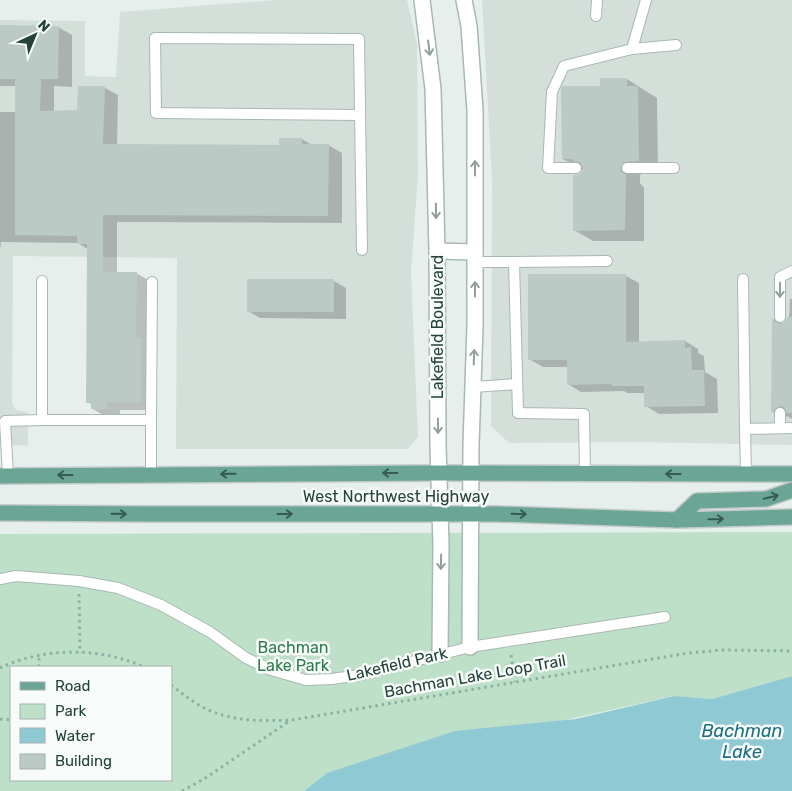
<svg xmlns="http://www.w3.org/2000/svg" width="792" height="791" font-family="Rubik,sans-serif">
	<rect width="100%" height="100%" fill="#e6efeb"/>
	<g fill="#d4dfda">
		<path d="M275,0H407L417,44L418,175L411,273L418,437L408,449H176L177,258L13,256L12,403L16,410L28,412V446L0,444V20L85,21V76L116,77L120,12Z"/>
		<path d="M482,0H792V445L638,442L509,443L491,426L492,182Z"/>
	</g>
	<path fill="#bfe0c8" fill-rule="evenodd" d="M792,532V676L712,699L673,696L327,773L304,791H0V534ZM11,667H171V780H11Z"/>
	<path fill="#8ec9d4" d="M792,676V791H304L327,773L455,731L576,719L674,696L712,699Z"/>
	<g fill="#0003">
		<path d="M0,26L58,27L72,35V87L54,86V112H79L105,88L118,95L117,145L280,146L302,139L312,145H328L342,153V223L117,222V273H136L150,281L154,410H120V417H106L93,409V405L87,402L89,250L78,243L1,242L0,251V112H16V86H0Z"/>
		<path d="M627,79L657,98L658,172H646L640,175V183L644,188V241H593L574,230L581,175L583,170L563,159L601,87Z"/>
		<path d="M626,276L639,283V342L685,341L698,349V353L704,356L705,372L717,379L718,413L659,414L646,406L645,393H627L624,391L581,392L568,384V367H543L529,359Z"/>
		<path d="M334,281L346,288V319L260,318L248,311Z"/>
		<path d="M790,299H792V419L787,416L784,419L773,412L774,319L783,324L787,322L789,318Z"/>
	</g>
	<g fill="#bbcac4">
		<path d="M0,25L59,26L58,79H41L40,111L77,110L78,86H105L103,144L279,145V138H302V144H329L328,216L103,215V272H137L136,337H141V403L107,402V409H91V403H86L87,244H77V236L15,235V79H0Z"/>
		<path d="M600,78H627V86H638L639,161L624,162L620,168L621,172L626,175L625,230L573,231V175L580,174L583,168L580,162L573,161V159H562L561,89L562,86H600Z"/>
		<path d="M528,274H626V342L685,340V348L691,347L692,370H704L705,406L644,407V386H612V384L567,385V360H528Z"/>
		<rect x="247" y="279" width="87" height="33"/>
		<path d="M772,317L774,321L780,324L784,323L787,317H792V413H787L784,407L780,406L771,413Z"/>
	</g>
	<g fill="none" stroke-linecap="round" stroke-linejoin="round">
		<g stroke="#a8b8b2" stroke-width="12">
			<g id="service">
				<path d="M596,16L597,0"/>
				<path d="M632,49L646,0"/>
				<path d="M360,115L156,113L155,38L359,39L362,250"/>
				<path d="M576,168H548L552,92L564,66L632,49L676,45"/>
				<path d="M627,168H674"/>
				<path d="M475,262H514L518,413L584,414L585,473"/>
				<path d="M514,262L607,261"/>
				<path d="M743,279L745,429"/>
				<path d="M42,281V420H151L152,282"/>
				<path d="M780,317V277L792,271"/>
				<path d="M473,387L517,384"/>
				<path d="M780,413V428"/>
				<path d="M746,474L745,429L792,428"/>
				<path d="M151,475V420"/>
				<path d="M8,476L5,421L42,420"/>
				<path d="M0,579L16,576L79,581L118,588L161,605L210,632L246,658L271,670L306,680L332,679L360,675L470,647L665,617"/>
			</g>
		</g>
		<g stroke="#a8b8b2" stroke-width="18">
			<g id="minor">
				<path d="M422,0L433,89L437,251L438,446L441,544L440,654"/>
				<path d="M464,0L469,26L475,110V326L471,445L470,647"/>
				<path d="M437,251L475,252"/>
			</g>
		</g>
		<g stroke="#c2cac8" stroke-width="18">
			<g id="primary">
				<path d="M0,476L439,473L792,474"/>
				<path d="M0,513L149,514H497L677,520L792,517"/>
				<path d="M677,520L697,501L766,499L792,490"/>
			</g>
		</g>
		<g stroke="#86b3a5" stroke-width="3" stroke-dasharray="2.5 4" stroke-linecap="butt">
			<path d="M79,594L80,653"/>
			<path d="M511,655L515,682"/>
			<path d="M39,667V655"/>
			<path d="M0,668C44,647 100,647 144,667"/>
			<path d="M171,685C184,695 196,705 211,711C237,722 265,721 292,720L688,653L722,650L792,651"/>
			<path d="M0,719L11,720"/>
			<path d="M182,791L204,779L291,720"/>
		</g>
		<use href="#service" stroke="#fff" stroke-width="10"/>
		<use href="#minor" stroke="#fff" stroke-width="15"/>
		<use href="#primary" stroke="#6aa596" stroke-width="15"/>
	</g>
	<defs><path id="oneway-shaft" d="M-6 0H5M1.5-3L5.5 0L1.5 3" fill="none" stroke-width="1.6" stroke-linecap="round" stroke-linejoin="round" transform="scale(1.25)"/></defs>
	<g stroke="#92a09c">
		<use href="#oneway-shaft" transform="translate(429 48) rotate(83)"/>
		<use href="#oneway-shaft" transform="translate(475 168) rotate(-90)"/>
		<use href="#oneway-shaft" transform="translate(436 211) rotate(89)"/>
		<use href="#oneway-shaft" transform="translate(475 289) rotate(-90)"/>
		<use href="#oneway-shaft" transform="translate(780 290) rotate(91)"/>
		<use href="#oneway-shaft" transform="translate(474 357) rotate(-88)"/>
		<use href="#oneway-shaft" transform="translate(438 426) rotate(90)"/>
		<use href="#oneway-shaft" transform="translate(441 562) rotate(91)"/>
	</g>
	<g stroke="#365b51">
		<use href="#oneway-shaft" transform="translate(390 473) rotate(180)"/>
		<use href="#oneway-shaft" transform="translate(228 474) rotate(179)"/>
		<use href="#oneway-shaft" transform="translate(673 474) rotate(-180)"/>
		<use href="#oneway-shaft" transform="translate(65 475) rotate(180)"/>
		<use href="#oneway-shaft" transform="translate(771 497) rotate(-14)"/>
		<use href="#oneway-shaft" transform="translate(119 514) rotate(1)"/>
		<use href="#oneway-shaft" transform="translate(285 514)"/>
		<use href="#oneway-shaft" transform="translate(519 514) rotate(2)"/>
		<use href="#oneway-shaft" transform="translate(716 519) rotate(-1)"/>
	</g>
	<g text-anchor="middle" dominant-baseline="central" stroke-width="5" stroke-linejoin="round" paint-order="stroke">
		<g font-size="16" fill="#24423a" stroke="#f7fbf9">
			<text transform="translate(437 327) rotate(-90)">Lakefield Boulevard</text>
			<text x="396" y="496">West Northwest Highway</text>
			<text transform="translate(397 664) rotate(-13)">Lakefield Park</text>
			<text transform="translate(475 676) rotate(-10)">Bachman Lake Loop Trail</text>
		</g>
		<g font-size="16" fill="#2d7a4b" stroke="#f7fbf9">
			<text x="293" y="647">Bachman<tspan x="293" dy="18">Lake Park</tspan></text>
		</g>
		<g font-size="18" font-style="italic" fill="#1c6f80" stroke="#f7fbf9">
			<text x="742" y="731">Bachman<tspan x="742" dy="21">Lake</tspan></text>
		</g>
	</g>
	<rect x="10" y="666" width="162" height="115" fill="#f7fbf9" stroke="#a3b1ad"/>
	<rect x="20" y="682" width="25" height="8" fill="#6aa596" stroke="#a3b1ad"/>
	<text x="55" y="691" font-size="15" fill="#24423a">Road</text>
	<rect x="20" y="704" width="25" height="15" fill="#bfe0c8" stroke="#a3b1ad"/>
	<text x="55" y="716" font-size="15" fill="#24423a">Park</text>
	<rect x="20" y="728" width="25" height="15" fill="#8ec9d4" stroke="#a3b1ad"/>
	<text x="55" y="741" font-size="15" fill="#24423a">Water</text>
	<rect x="20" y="754" width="25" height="15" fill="#bbcac4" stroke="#a3b1ad"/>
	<text x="55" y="766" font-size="15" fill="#24423a">Building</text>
	<g transform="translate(35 35) rotate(44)" stroke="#f7fbf9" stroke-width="4" paint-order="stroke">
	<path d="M0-4L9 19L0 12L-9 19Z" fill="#24423a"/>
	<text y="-8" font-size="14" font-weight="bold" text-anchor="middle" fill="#24423a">N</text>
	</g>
</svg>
